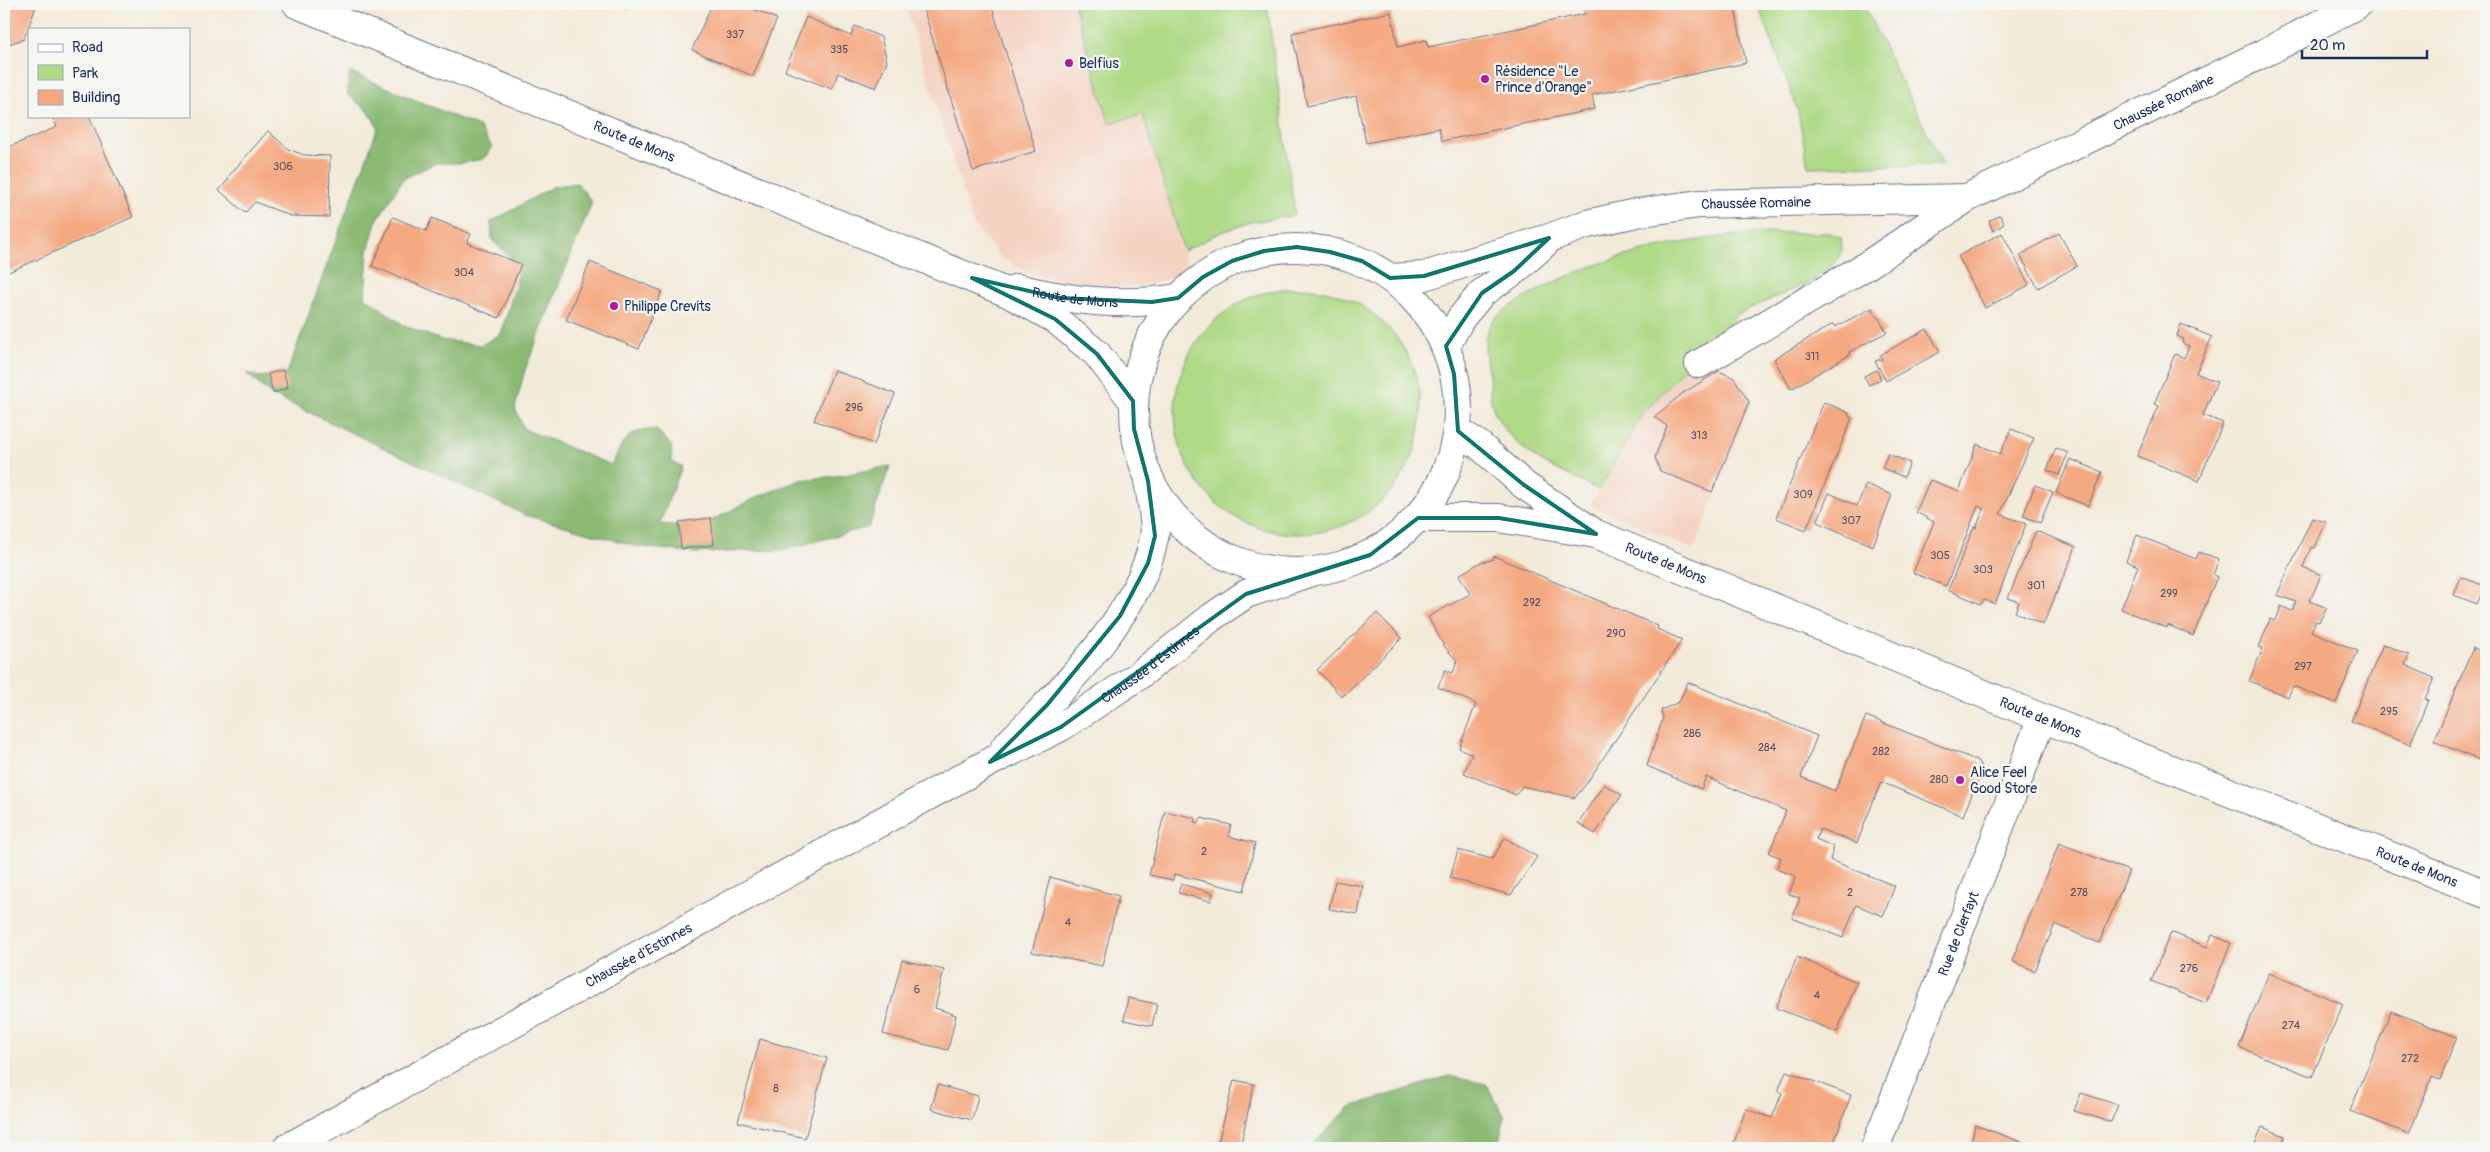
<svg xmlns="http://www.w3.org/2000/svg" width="2490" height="1152" font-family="Pangolin,sans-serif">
	<rect width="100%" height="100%" fill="#f6f6f2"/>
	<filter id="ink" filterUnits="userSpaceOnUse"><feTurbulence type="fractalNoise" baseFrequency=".02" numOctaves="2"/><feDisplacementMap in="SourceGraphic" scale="10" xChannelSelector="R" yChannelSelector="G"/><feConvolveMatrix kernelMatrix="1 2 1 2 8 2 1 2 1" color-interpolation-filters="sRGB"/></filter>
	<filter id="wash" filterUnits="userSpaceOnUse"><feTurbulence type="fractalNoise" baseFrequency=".0096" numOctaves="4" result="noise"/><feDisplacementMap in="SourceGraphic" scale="20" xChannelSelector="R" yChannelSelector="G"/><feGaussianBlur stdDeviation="1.12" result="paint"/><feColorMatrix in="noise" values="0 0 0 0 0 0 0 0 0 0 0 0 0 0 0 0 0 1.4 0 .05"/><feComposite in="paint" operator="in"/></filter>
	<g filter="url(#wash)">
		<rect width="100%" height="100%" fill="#f3ebda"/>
		<g fill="#f5d3c2">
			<path d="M905,4H1074L1109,123L1143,115L1188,267L1168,279L1143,286L1110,287L1069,283L1026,272L999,256L973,224Z"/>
			<path d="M1699,354L1745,382L1752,400L1694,550L1590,505L1640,418Z"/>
		</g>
		<g fill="#afda86" stroke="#658472">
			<path d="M1074,4H1267L1295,215L1251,222L1219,233L1184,251L1143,115L1109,123Z"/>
			<path d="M1758,4H1863L1943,165L1808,167L1798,111Z"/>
			<path d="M1754,233H1829L1841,237L1842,250L1837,261L1812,281L1738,314L1686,366L1640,418L1599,490C1561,471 1514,455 1495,413C1490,403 1490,387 1489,376C1486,358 1481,340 1491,324C1498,312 1512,306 1523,299C1593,257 1674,241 1754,233Z"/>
			<circle cx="1298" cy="411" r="123"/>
		</g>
		<g fill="#8bba73" stroke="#537468">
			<path d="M350,72L479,127L492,147L484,159L461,163H436L403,179L376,222L368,251L365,297L405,326L441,340L481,345L501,334L519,274L509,256L492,240L491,222L552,187L577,183L592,202L525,370L515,408L524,429L611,465C625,440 626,429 657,430L671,445L672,462L681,466L660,524L699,527L757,497L800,480L844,475L890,466L869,527L783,550L694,553L635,546L525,515L270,394L246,373L259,377L287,373L378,127L368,111L347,94Z"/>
			<path d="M1449,1076L1486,1084L1505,1117L1497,1148H1309L1350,1107Z"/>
		</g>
		<g id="blocks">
			<g fill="#f5a981">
				<path d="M4,4H37L24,39L5,45Z"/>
				<path d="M613,4H631L628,10Z"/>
				<path d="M712,4H742L777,19L753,76L692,50Z"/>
				<path d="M922,4H991L1036,151L973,171Z"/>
				<path d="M1592,4H1734L1746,63L1592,95L1595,109L1442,141L1439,128L1366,143L1356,96L1307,106L1292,33L1391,12L1398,47L1426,40L1428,47L1585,14L1583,6Z"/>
				<path d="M806,17L851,36L855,26L881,37L887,61L876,88L838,73L832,89L785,71Z"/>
				<path d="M52,116H89L133,217L4,274V149L57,127Z"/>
				<path d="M268,131L288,149L304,155L330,156L329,217L291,216L255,202L245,213L219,190L229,179L228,177Z"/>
				<path d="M2000,215L2004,224L1993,231L1989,221Z"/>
				<path d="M393,217L426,231L432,218L471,234L467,243L521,264L499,318L372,266Z"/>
				<path d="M2002,233L2029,285L1985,308L1958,256Z"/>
				<path d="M2059,233L2077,266L2038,288L2020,255Z"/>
				<path d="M590,262L662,291L639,349L566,320Z"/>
				<path d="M1872,308L1887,332L1849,352L1851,354L1791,389L1774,359L1833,324L1835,327Z"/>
				<path d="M2181,324L2212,337L2196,373L2217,382L2203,415L2223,423L2199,481L2137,456L2159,406L2154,404L2175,354L2184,358L2189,346L2182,343L2184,339L2177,336Z"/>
				<path d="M1927,329L1940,352L1886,381L1875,361L1882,359L1880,355Z"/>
				<path d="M283,370L288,388L273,393L268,374Z"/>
				<path d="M834,370L895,394L874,444L814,420Z"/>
				<path d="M1877,370L1881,379L1869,385L1864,376Z"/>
				<path d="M1719,371L1734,378L1749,402L1712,492L1660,471L1655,457L1667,426L1654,417L1683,393Z"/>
				<path d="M1824,402L1849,413L1848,416L1852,418L1806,530L1776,518Z"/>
				<path d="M2011,429L2034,438L2000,514L2026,524L1995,604L1984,600L1981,604L1948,590L1974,527L1976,528L1984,509L1978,506L1946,586L1913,573L1934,522L1916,512L1930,480L1959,491L1977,444L2000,454Z"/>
				<path d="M2056,448L2068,453L2059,475L2047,470Z"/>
				<path d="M1888,454L1910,463L1904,477L1882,468Z"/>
				<path d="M2070,459L2102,472L2088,506L2056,493Z"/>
				<path d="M1866,484L1892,495L1873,546L1817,522L1829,493L1857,506Z"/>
				<path d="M2035,485L2053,492L2040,523L2023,516Z"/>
				<path d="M711,518L714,545L681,549L679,522Z"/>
				<path d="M2312,518L2326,522L2315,548L2311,547L2303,567L2321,575L2310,601L2327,608L2319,622L2316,621L2311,631L2358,651L2336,703L2293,686L2288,697L2249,681L2263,648L2259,647L2270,619L2274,621L2277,618L2281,606L2292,611L2296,602L2277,595Z"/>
				<path d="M2036,531L2076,547L2043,625L2015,612L2019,602L2008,598Z"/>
				<path d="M2137,535L2196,559L2199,552L2219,559L2213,575L2217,577L2193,636L2168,625L2167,628L2121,609L2138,566L2126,561Z"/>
				<path d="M1494,556L1658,626L1657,629L1682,640L1586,784L1575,798L1522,786L1516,795L1464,773L1472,754L1459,748L1476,704L1438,687L1445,670L1453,673L1457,661L1444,646L1428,617L1470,594L1459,575L1481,562L1492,560Z"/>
				<path d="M2461,577L2485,586L2477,604L2454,595Z"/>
				<path d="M1377,613L1402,638L1342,697L1317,670Z"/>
				<path d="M2383,644L2409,655L2405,665L2434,678L2425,699L2428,700L2410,745L2351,721Z"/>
				<path d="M2473,648L2486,654V763L2434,741Z"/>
				<path d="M1688,682L1817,736L1801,777L1835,791L1866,716L1978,761L1982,770L1963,816L1881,782L1857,843L1820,829L1816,839L1834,847L1830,860L1895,886L1883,916L1856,905L1843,938L1792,918L1800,898L1789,894L1796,876L1776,869L1781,858L1769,853L1786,811L1706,777L1701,789L1647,766L1663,718L1661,710L1679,702Z"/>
				<path d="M1604,784L1622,795L1595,834L1578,823Z"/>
				<path d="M1165,811L1195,818L1194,822L1199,823L1201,818L1231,825L1228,836L1255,843L1244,891L1174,874L1173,880L1149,875Z"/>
				<path d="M1505,838L1537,857L1511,895L1450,878L1458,850L1492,859Z"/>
				<path d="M2059,843L2129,871L2099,943L2055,924L2035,971L2012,961Z"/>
				<path d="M1050,877L1119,896L1102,966L1032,952Z"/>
				<path d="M1335,881L1363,886L1358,914L1329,909Z"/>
				<path d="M1181,884L1213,893L1211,901L1178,893Z"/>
				<path d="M2171,932L2207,947L2212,935L2231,943L2206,1003L2151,981Z"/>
				<path d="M1797,957L1857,982L1837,1032L1776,1008Z"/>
				<path d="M902,960L944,970L935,1008L956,1015L948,1050L883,1034Z"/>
				<path d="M2269,973L2343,1004L2312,1077L2239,1047Z"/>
				<path d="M1128,998L1157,1004L1152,1026L1124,1020Z"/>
				<path d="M2391,1011L2457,1037L2440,1080L2432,1077L2409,1134L2350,1111Z"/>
				<path d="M760,1039L827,1058L805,1138L738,1122Z"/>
				<path d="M1786,1071L1851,1095L1832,1148H1744L1733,1145L1746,1109L1772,1118L1782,1093L1778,1091Z"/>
				<path d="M1234,1080L1254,1084L1240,1148L1218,1143Z"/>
				<path d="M938,1085L978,1096L972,1120L931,1109Z"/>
				<path d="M2081,1093L2118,1105L2111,1122L2074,1111Z"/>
				<path d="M1975,1125L2038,1148H1970Z"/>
				<path d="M2262,1127L2285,1136L2280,1148H2253Z"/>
			</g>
		</g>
	</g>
	<g filter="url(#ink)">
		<use href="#blocks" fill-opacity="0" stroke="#677189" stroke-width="1"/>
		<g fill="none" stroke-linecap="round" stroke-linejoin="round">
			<g stroke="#677189" stroke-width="30">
				<g id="minor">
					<path id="s1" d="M1390,278L1424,276L1549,238L1587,224L1636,213L1699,204L1967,198"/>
					<path d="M1446,346L1461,318L1482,293L1514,271L1545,243"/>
					<path id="s2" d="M1699,364L1866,266L1967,198L2268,51L2358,4"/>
					<path id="s3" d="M1875,1148L2042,718"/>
				</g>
			</g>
			<g stroke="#677189" stroke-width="30">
				<g id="major">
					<path id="s4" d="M297,4L1008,293L1055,319L1097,354L1133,401"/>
					<circle cx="1296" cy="410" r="162"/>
					<path id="s5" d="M1017,288C1071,301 1123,307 1178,298"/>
					<path d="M1458,431L1479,445L1524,485L1590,530"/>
					<path id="s6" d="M1418,518H1499L1596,534L2042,718L2486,894"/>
					<path d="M1005,747C1059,693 1140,615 1154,538C1157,522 1151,501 1149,485"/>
					<path id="s7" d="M287,1148L990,762L1061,727L1138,676L1212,617L1246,594L1311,572"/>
				</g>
			</g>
			<use href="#minor" stroke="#fff" stroke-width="28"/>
			<use href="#major" stroke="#fff" stroke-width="28"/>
		</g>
	</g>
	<path fill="none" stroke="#0f766e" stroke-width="4" stroke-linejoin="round" d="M1549,238L1514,271L1482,293L1446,346L1454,374L1458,431L1524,485L1596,534L1499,518H1418L1370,555L1246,594L1061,727L990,762L1047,705L1120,616L1148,563L1155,536L1148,481L1134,429L1133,401L1097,354L1055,319L972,278L1060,298L1152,302L1178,298L1203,277L1232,261L1264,251L1297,247L1330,252L1362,261L1390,278L1424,276Z"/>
	<g fill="#b5179e" stroke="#f6f6f2" stroke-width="2">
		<circle cx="1069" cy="63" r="5"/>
		<circle cx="1485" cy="79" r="5"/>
		<circle cx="614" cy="306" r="5"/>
		<circle cx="1960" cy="780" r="5"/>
	</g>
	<g text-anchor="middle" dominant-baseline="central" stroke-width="4.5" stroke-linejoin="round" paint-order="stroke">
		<g font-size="11" fill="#524e67">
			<text x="735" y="34">337</text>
			<text x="839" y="49">335</text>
			<text x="283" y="166">306</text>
			<text x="464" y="272">304</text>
			<text x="1812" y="356">311</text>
			<text x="854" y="407">296</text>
			<text x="1699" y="435">313</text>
			<text x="1803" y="494">309</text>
			<text x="1851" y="520">307</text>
			<text x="1940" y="555">305</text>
			<text x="1983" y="569">303</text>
			<text x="2036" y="585">301</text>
			<text x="2169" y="593">299</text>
			<text x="1532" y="602">292</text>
			<text x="1616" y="633">290</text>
			<text x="2303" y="666">297</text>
			<text x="2389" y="711">295</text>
			<text x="1692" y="733">286</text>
			<text x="1767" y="747">284</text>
			<text x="1881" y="751">282</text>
			<text x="1939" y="779">280</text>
			<text x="1204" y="851">2</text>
			<text x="1850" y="892">2</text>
			<text x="2079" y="892">278</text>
			<text x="1068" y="922">4</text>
			<text x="2189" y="968">276</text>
			<text x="917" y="989">6</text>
			<text x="1817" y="995">4</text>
			<text x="2291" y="1025">274</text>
			<text x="2410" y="1058">272</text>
			<text x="776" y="1088">8</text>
		</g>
		<g font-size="14" fill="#1b2f5e" stroke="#f6f6f2" text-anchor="start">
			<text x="1079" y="63">Belfius</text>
			<text x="1495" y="71">Résidence "Le<tspan x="1495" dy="16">Prince d'Orange"</tspan></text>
			<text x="624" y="306">Philippe Crevits</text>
			<text x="1970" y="772">Alice Feel<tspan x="1970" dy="16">Good Store</tspan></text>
		</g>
		<g font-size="14" fill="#1b2f5e" stroke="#f6f6f2">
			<text stroke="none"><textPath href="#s2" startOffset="534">Chaussée Romaine</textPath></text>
			<text stroke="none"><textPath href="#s4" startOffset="364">Route de Mons</textPath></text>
			<text stroke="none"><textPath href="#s1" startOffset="376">Chaussée Romaine</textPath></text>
			<text stroke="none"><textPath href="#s5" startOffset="59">Route de Mons</textPath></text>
			<text stroke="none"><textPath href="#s6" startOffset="255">Route de Mons</textPath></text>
			<text stroke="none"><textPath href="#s7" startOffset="990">Chaussée d'Estinnes</textPath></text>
			<text stroke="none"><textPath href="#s6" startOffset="660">Route de Mons</textPath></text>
			<text stroke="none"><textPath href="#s6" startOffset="1065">Route de Mons</textPath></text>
			<text stroke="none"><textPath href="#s3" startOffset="230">Rue de Clerfayt</textPath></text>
			<text stroke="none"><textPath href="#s7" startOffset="401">Chaussée d'Estinnes</textPath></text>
		</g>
	</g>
	<rect width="2490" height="1152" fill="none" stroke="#f6f6f2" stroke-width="20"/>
	<rect x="28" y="28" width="162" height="90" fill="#f6f6f2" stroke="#9ea6b7"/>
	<rect x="38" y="44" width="25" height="8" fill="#ffffff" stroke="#9ea6b7"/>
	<text x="72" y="52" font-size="15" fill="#1b2f5e">Road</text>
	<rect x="38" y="65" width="25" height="15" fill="#afda86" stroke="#9ea6b7"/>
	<text x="72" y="78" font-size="15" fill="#1b2f5e">Park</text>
	<rect x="38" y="90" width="25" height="15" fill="#f5a981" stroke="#9ea6b7"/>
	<text x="72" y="102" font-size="15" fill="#1b2f5e">Building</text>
	<path d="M2302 50v8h125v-8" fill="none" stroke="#1b2f5e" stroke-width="2.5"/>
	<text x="2310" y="50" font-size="15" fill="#1b2f5e" stroke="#f6f6f2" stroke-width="4" paint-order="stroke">20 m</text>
</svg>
